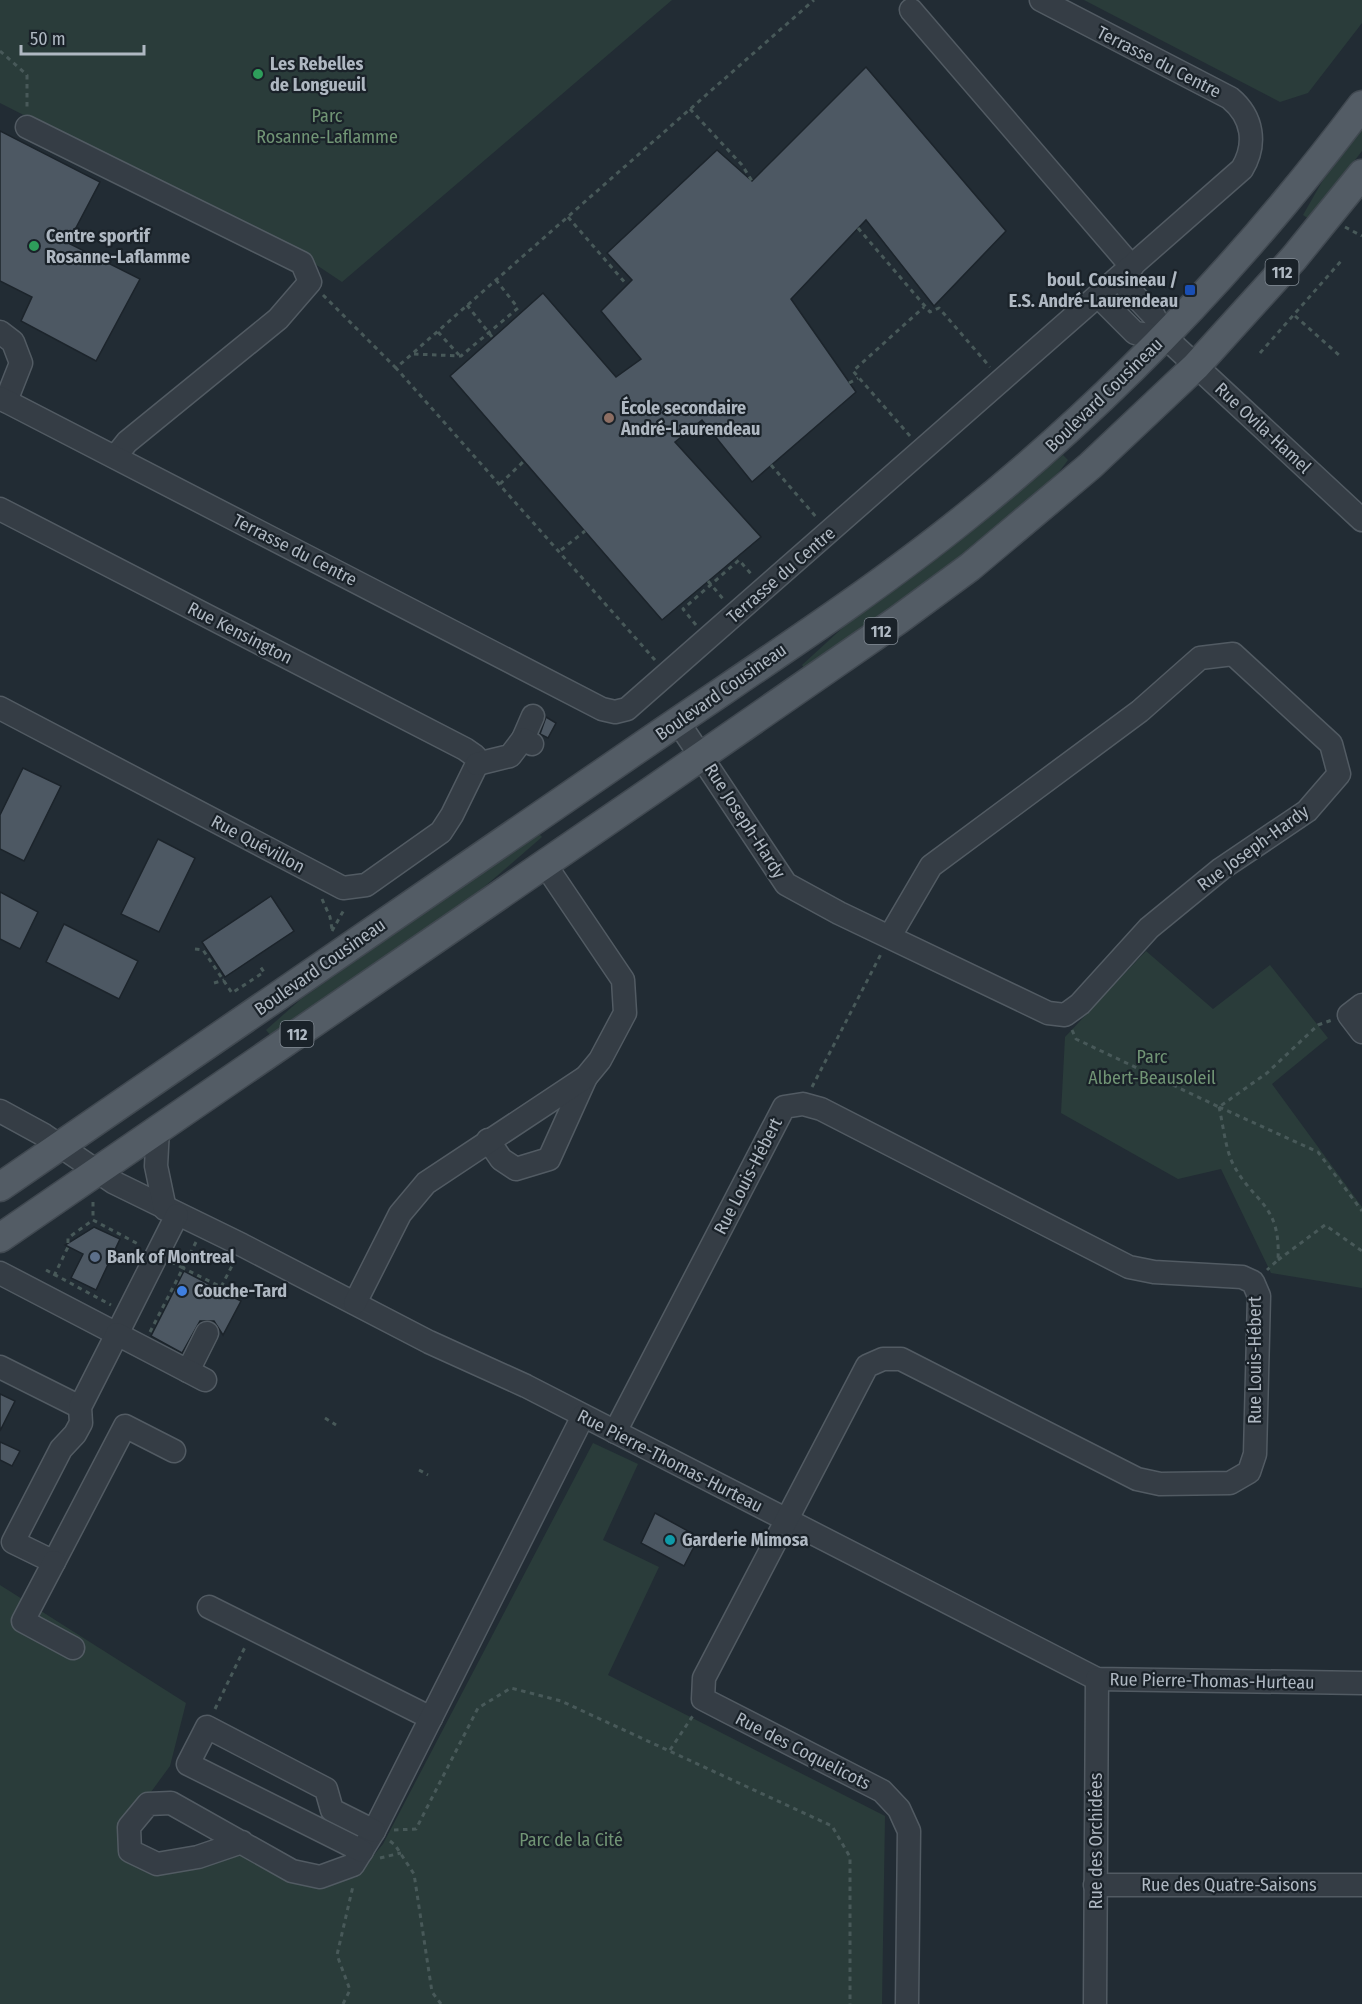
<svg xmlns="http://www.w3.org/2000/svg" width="1362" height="2004" font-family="'Fira Sans Condensed',sans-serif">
	<rect width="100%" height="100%" fill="#222c34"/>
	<g fill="#2a3c3a">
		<path d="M0,0H672L342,282L306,258L0,103Z"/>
		<path d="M1084,0H1362V23L1308,93L1280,102Z"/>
		<path d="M1362,130V151L1309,219L1303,215L1323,180Z"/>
		<path d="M1063,455L1068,460C1046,491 1013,515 983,538C925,584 865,626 804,668L802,665L850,621L962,539Z"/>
		<path d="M539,834L542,837L483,888L271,1036L266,1030L301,999Z"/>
		<path d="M1146,951L1213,1009L1270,965L1328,1038L1272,1084L1362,1207V1288L1271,1273L1221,1169L1178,1179L1061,1113L1065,1037Z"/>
		<path d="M593,1443L638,1464L603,1540L659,1567L608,1675L885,1816L882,2004H0V1585L186,1703L170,1766L137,1811L128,1839L156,1872L252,1849L355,1878L383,1844Z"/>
	</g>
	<g fill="#4d5863" stroke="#1c242b" stroke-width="1.5">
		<path d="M866,67L1006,231L934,306L866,220L791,299L856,392L752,482L702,420L675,442L761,537L662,620L450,376L543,293L616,377L641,359L601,311L632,280L607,253L717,150L752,181Z"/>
		<path d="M0,131L100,182L68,243L140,279L96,361L21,321L32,297L0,281Z"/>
		<path d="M546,717L556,723L548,738L540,734Z"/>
		<path d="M23,768L61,786L24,861L0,849V815Z"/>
		<path d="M158,839L195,858L159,932L121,914Z"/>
		<path d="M0,892L38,912L20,949L0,939Z"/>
		<path d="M271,896L294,931L225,977L202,942Z"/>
		<path d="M64,924L138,961L119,999L46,962Z"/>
		<path d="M94,1227L120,1239L96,1290L71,1278L83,1254L65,1245Z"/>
		<path d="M184,1271L241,1301L223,1335L214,1321H200L182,1353L151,1336Z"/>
		<path d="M0,1394L15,1401L0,1431Z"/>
		<path d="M0,1442L20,1451L12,1466L0,1460Z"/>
		<path d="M655,1513L699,1537L684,1566L641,1543Z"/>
	</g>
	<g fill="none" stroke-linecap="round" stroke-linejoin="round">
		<g stroke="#525b63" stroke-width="25">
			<g id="minor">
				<path d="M911,10L1132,267"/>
				<path d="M27,127L302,263L310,282L278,319L127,442L115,457"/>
				<path d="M1119,279L1154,316L1165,337L1362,520"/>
				<path d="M1099,297L1135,333L1165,337"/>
				<path d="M0,332L13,342L21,363L6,401"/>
				<path d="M0,398L602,709L615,712L627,709L1242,169C1257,144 1253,117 1230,98L1041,0"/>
				<path d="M0,509L465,749L475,756L477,764L452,815L441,832L366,885L343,888L0,708"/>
				<path d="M678,722L786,884L839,913L1048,1013L1065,1015L1080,1004L1149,928L1221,869L1307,811L1339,774L1331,744L1233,654L1200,658L1140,711L931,866L890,936"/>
				<path d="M523,739L533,716"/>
				<path d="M477,764L510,756L523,739L532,744"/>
				<path d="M1362,1005L1349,1015L1362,1032"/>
				<path d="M0,1111L44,1135L113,1182L242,1245L429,1342L526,1386L1097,1679L1362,1683"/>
				<path d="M158,1129L156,1166L165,1209"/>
				<path d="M488,1140L501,1159L516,1169L549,1159L586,1077"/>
				<path d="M0,1273L117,1334L177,1215"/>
				<path d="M355,1303L400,1214L426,1183L586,1077L600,1060L625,1013L623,980L544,863"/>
				<path d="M0,1367L80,1407"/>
				<path d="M188,1371L207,1333"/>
				<path d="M615,1432L784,1107L803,1104L821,1109L1129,1267L1154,1272L1242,1277L1253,1282L1259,1296L1255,1454L1249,1472L1230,1483L1160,1484L1137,1479L901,1359H883L867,1366L704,1678L703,1699L882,1791L899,1809L909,1831L907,2004"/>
				<path d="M174,1451L125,1426L54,1562L13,1542L61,1449L75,1434L81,1423L80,1407L117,1334L205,1380"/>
				<path d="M54,1562L23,1621L73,1648"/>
				<path d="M209,1607L431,1718"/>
				<path d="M242,1842L198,1857L157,1864L130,1851L129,1827L148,1804L171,1803L292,1871L320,1877L353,1865L374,1831L583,1416"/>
				<path d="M362,1851L188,1764L207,1727L326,1789L332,1810L374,1831"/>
				<path d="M1095,1885H1362"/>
				<path d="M1095,2004L1097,1679"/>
			</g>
		</g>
		<g stroke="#414951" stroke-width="31">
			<g id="major">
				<path d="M0,1187C207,1043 416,902 623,759C738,679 858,604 967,516C1116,396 1247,258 1362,105"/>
				<path d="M0,1238L654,789L898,620L970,567L1090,466L1196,366L1294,258L1362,174"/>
			</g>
		</g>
		<g stroke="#485959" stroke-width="3" stroke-dasharray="4.5 4.5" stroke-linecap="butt">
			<path d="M0,51L27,75V109"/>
			<path d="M690,109L742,165L752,181"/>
			<path d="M568,217L627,285"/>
			<path d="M1345,227L1362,236"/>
			<path d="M858,228L930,312L939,308L990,367"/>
			<path d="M323,295L396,368"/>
			<path d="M467,305L493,338"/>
			<path d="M1295,316L1339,355"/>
			<path d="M438,332L459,355"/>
			<path d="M1260,353L1342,260"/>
			<path d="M414,354L461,356L518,308L496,280"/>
			<path d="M849,383L858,378"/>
			<path d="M910,436L853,371L924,307"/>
			<path d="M771,465L817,518"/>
			<path d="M500,484L524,461"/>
			<path d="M561,550L585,531"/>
			<path d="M708,581L724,600"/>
			<path d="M696,625L683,609L739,560L752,575"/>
			<path d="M655,660L396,368L814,0"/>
			<path d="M322,899L330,917L332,929"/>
			<path d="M332,931L345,908"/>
			<path d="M195,949L203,950L232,993L264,972L259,965"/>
			<path d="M214,983L224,980"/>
			<path d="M1072,1030L1076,1039L1219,1107L1267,1073L1318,1025L1332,1020"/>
			<path d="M812,1087L881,954"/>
			<path d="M1219,1107C1223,1124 1225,1146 1232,1162C1253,1204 1281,1202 1278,1260L1267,1270"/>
			<path d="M1219,1107L1318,1152L1362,1211"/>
			<path d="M93,1202V1220L140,1245"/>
			<path d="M196,1242L183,1268L221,1287L234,1262"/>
			<path d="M68,1243V1238L93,1220"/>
			<path d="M1278,1260L1325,1225L1362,1251"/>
			<path d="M46,1270L111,1305"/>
			<path d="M54,1276L68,1247"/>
			<path d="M150,1332L183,1268L173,1263"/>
			<path d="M325,1418L336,1425"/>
			<path d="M419,1470L428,1475"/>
			<path d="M215,1709L246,1645"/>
			<path d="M670,1750L694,1714"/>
			<path d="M394,1830L416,1829L478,1708L511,1688L561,1701L832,1826L850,1857V2004"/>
			<path d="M390,1841L395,1845L414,1874L432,1992L441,2004"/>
			<path d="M380,1858L401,1853"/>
			<path d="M343,2004L350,1990L337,1955L353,1886"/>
		</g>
		<use href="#minor" stroke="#353d45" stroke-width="22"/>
		<use href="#major" stroke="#535c65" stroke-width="28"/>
	</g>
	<g fill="#2e9e5b" stroke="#1a2229" stroke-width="2">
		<circle cx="258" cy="74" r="6"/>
		<circle cx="34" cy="246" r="6"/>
	</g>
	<rect fill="#1a4fb4" stroke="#1a2229" stroke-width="2" x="1184" y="284" width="12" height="12" rx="3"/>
	<circle fill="#8d6e63" stroke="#1a2229" stroke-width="2" cx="609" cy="418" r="6"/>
	<circle fill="#5c6f8a" stroke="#1a2229" stroke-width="2" cx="95" cy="1257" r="6"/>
	<circle fill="#3f7fe0" stroke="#1a2229" stroke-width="2" cx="182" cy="1291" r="6"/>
	<circle fill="#0f9aa8" stroke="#1a2229" stroke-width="2" cx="670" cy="1540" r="6"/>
	<g text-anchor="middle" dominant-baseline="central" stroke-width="4.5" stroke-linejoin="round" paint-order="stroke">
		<g fill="#1a2229" stroke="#828b94" stroke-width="1.5">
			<rect x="1265.5" y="259" width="33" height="26" rx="4.5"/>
			<rect x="864.5" y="618" width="33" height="26" rx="4.5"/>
			<rect x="280.5" y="1021" width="33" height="26" rx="4.5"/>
		</g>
		<g font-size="16" font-weight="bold" fill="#afb8c2">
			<text x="1282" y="272">112</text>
			<text x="881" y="631">112</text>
			<text x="297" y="1034">112</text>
		</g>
		<g font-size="18" fill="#afb8c2" stroke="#1a2229">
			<text transform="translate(1159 62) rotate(27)">Terrasse du Centre</text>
			<text transform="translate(1104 395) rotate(-44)">Boulevard Cousineau</text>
			<text transform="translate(1263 428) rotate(43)">Rue Ovila-Hamel</text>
			<text transform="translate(295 550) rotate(27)">Terrasse du Centre</text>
			<text transform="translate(781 575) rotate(-41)">Terrasse du Centre</text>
			<text transform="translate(240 633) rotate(27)">Rue Kensington</text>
			<text transform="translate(721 692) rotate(-35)">Boulevard Cousineau</text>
			<text transform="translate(745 821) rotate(57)">Rue Joseph-Hardy</text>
			<text transform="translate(258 844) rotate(28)">Rue Quévillon</text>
			<text transform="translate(1253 848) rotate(-36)">Rue Joseph-Hardy</text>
			<text transform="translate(320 967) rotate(-35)">Boulevard Cousineau</text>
			<text transform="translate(748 1176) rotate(-63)">Rue Louis-Hébert</text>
			<text transform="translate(1255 1360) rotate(-90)">Rue Louis-Hébert</text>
			<text transform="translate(670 1461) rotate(27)">Rue Pierre-Thomas-Hurteau</text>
			<text transform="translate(1212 1681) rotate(1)">Rue Pierre-Thomas-Hurteau</text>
			<text transform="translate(803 1751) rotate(27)">Rue des Coquelicots</text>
			<text transform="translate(1096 1841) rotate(-90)">Rue des Orchidées</text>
			<text x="1229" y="1885">Rue des Quatre-Saisons</text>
		</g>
		<g font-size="18" font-weight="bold" fill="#afb8c2" stroke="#1a2229" text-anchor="start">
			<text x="270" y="64">Les Rebelles<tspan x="270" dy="21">de Longueuil</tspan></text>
			<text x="46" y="236">Centre sportif<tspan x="46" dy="21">Rosanne-Laflamme</tspan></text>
			<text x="1178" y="280" text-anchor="end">boul. Cousineau /<tspan x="1178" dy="21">E.S. André-Laurendeau</tspan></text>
			<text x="621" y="408">École secondaire<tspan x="621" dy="21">André-Laurendeau</tspan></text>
			<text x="107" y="1257">Bank of Montreal</text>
			<text x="194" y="1291">Couche-Tard</text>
			<text x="682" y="1540">Garderie Mimosa</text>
		</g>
		<g font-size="18" fill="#719575" stroke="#1a2229">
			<text x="327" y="116">Parc<tspan x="327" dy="21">Rosanne-Laflamme</tspan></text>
			<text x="1152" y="1057">Parc<tspan x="1152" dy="21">Albert-Beausoleil</tspan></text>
			<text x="571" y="1840">Parc de la Cité</text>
		</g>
	</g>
	<path d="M21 45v9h123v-9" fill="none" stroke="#afb8c2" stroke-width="3"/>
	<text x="30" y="45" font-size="18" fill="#afb8c2" stroke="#1a2229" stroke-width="4.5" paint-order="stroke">50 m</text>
</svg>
